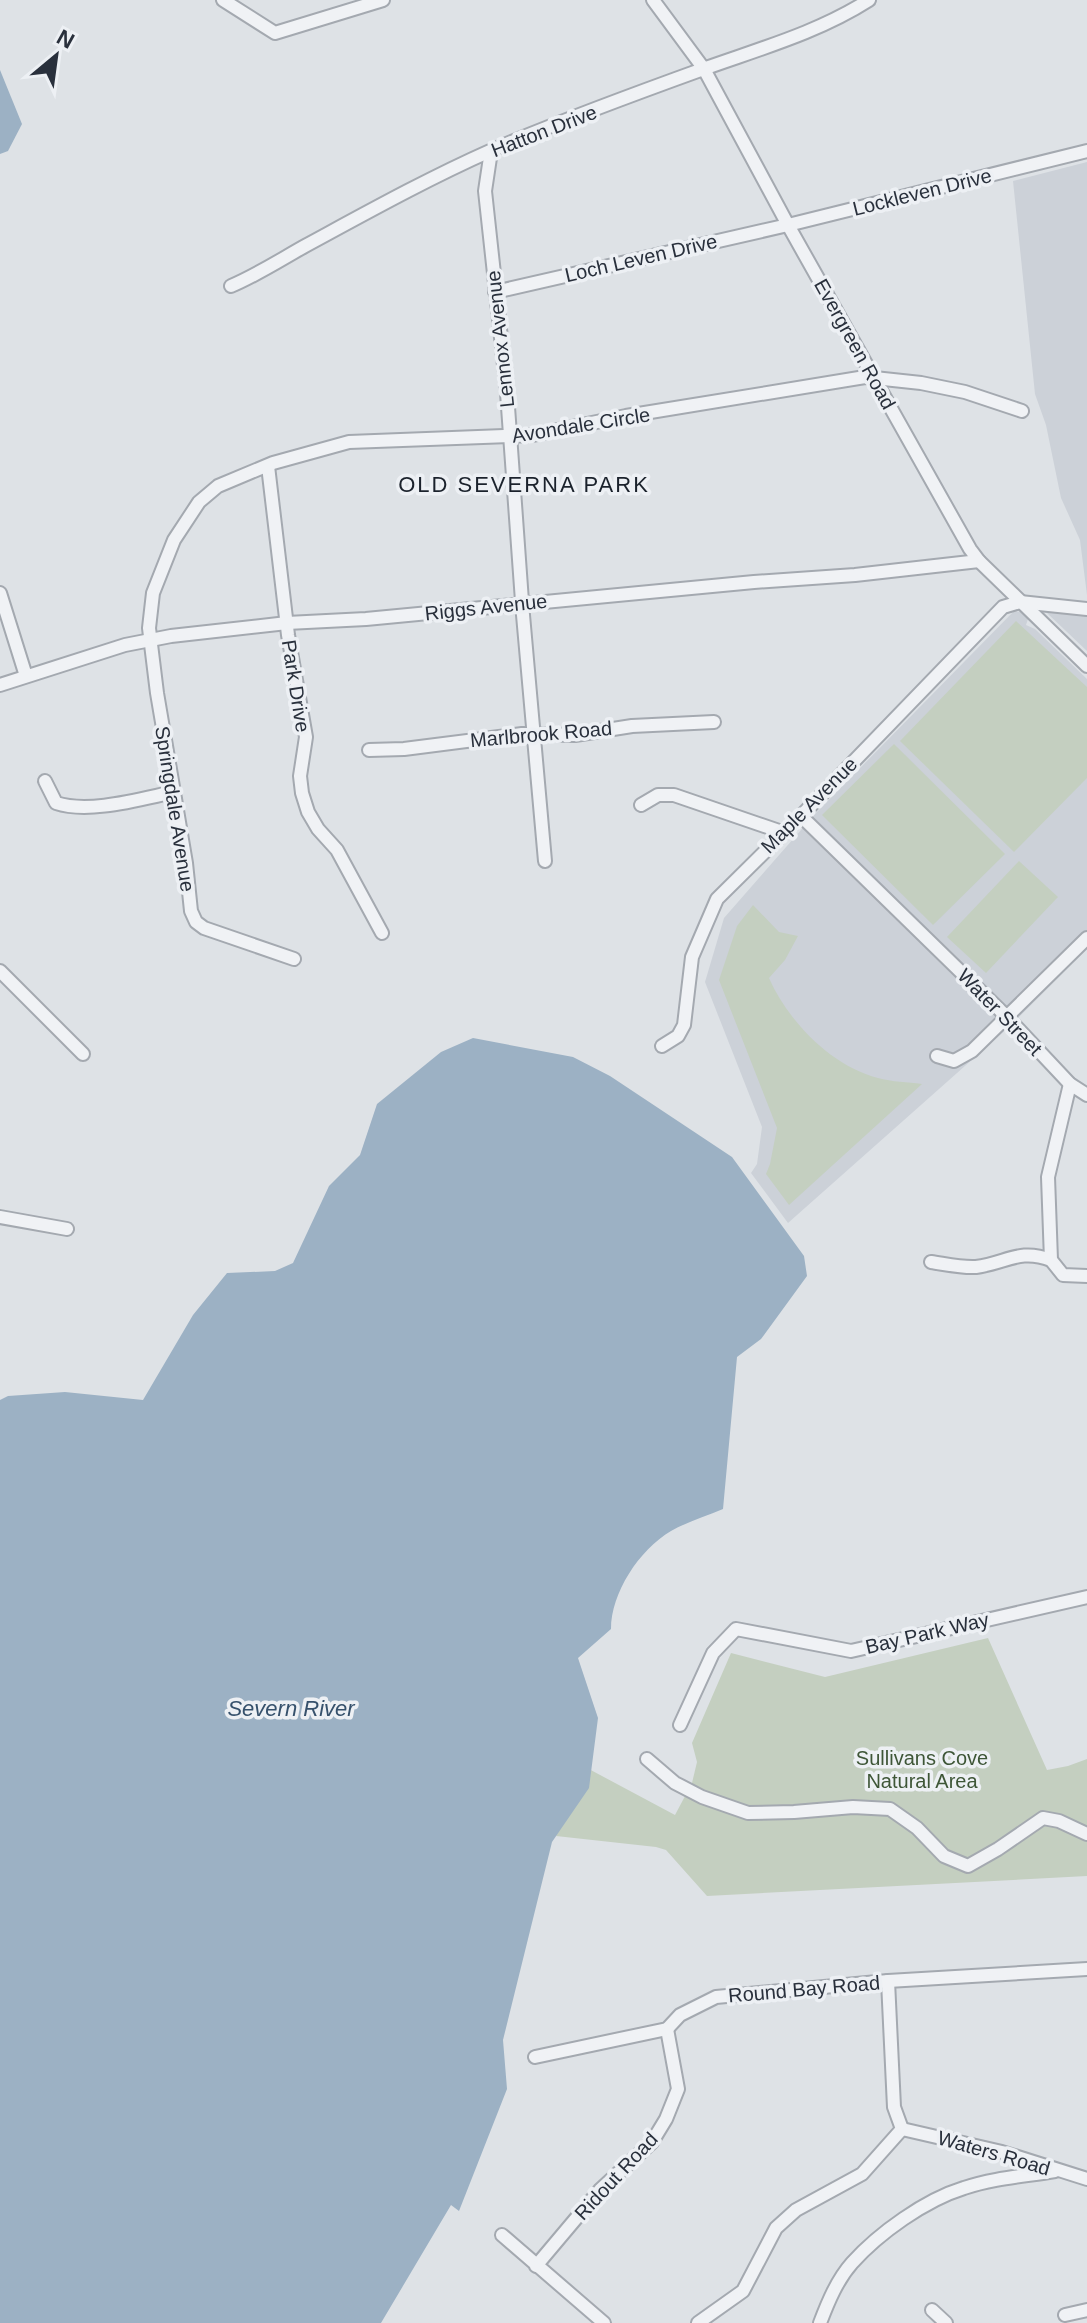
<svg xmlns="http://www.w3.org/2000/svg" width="1087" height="2323" font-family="Helvetica,sans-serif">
	<rect width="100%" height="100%" fill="#dee2e6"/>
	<g fill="#ccd1d8">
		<path d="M1087,162V595L1080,540L1061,498L1046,425L1035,394L1013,181Z"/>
		<path d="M1014,611L1020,612L1028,619L1026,625L1035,629L1087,679V949L1010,1026L788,1223L751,1173L757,1164L762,1127L705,982L724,918L815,814Z"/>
		<path d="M1087,611V651L1047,613Z"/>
	</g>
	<g fill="#c4cfc0">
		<path d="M1016,621L1087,687V778L1014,852L900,741Z"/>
		<path d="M894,744L1005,854L933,925L822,815Z"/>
		<path d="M1019,861L1058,897L986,973L947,937Z"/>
		<path d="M753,905L779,932L798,936L785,960L769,978C788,1021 831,1066 878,1078C892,1082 908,1082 922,1084L789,1205L766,1174L770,1164L777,1128L719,980L737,926Z"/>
		<path d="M988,1638L1047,1770L1068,1766L1087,1759V1876L707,1896L666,1850L656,1847L556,1836L587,1768L675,1815L692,1783L697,1762L692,1743L731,1653L825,1677Z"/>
	</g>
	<g fill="#9cb1c4">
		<path d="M0,70L22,124L8,151L0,154Z"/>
		<path d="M473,1038L573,1057L610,1076L732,1157L804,1256L807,1276L761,1339L737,1357L723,1509C706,1516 687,1522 671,1531C639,1550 611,1593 611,1629L578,1658L598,1718L589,1788L552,1842L503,2040L507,2089L459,2211L451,2205L381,2323H0V1400L8,1396L65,1392L143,1400L193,1315L227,1273L275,1271L293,1263L329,1186L360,1155L377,1104L441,1052Z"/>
	</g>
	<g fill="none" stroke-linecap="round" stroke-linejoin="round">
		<g stroke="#a4a9b0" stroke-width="16">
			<g id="minor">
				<path d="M223,0L275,33L383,0"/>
				<path d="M653,0L704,69L788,225L970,549L979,561L1087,666"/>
				<path d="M491,151L485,191L507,393L523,615L545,861"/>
				<path d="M231,286C257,275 280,260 305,246C366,213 427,179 490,151C560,121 634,94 706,68C762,48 819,32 869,0"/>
				<path d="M495,292L788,225L1087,151"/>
				<path d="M268,466L288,635L306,737L300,776L302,793L308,812L318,829L337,850L382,933"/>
				<path d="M0,593L26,676"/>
				<path d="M0,685L125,645L171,636L287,623L366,619L754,582L855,575L979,561"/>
				<path d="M369,750L404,749L522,734L575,735L632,726L714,722"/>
				<path d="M45,781L56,803C89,814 140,799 174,792"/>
				<path d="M641,805L658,795H674L782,832"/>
				<path d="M801,816L1007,1017L1070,1084L1087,1095"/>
				<path d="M294,959L204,928L196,922L191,911L186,863L157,693L149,628L153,593L174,540L199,502L218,486L273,463L349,442L533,435L626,416L865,377L921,383L965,392L1022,411"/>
				<path d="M0,971L83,1054"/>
				<path d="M662,1046L678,1036L684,1025L692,957L717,899L801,816L1003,607L1020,602L1087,609"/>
				<path d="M937,1056L954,1061L972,1051L1087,938"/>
				<path d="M1070,1084L1048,1177L1051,1260L1063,1275L1087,1276"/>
				<path d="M0,1217L67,1229"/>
				<path d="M931,1262C945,1264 962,1268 976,1267C1007,1263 1019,1248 1051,1260"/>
				<path d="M680,1725L713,1653L736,1629L851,1651L1087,1597"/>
				<path d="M647,1759L675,1783L702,1797L748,1813L794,1812L853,1807L890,1809L917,1828L944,1856L968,1866L998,1849L1043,1818L1059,1821L1087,1834"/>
				<path d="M535,2057L667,2029L680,2015L716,1997L888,1981L1087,1969"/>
				<path d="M902,2129L1002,2152L1087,2179"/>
				<path d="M502,2235L604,2323"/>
				<path d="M536,2266L600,2190L652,2142L666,2119L678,2089L667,2029"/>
				<path d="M932,2310L946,2323"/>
				<path d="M1065,2315L1087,2310"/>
				<path d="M698,2323L743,2291L776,2228L796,2210L862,2174L902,2129L894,2107L888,1981"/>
				<path d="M820,2323C828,2302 837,2280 852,2263C879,2233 925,2200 964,2188C993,2178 1025,2176 1055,2171"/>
			</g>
		</g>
		<use href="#minor" stroke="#f0f2f5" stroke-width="12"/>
	</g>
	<g text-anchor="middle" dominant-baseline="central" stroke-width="7" stroke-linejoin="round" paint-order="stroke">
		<g font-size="20" fill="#29303c" stroke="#edf0f4">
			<text transform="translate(544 131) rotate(-21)">Hatton Drive</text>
			<text transform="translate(922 192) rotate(-14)">Lockleven Drive</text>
			<text transform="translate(641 258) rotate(-13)">Loch Leven Drive</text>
			<text transform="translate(500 339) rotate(-96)">Lennox Avenue</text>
			<text transform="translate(855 344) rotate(61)">Evergreen Road</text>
			<text transform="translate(581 425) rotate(-9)">Avondale Circle</text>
			<text transform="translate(486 607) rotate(-6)">Riggs Avenue</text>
			<text transform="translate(296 686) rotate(81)">Park Drive</text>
			<text transform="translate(541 734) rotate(-5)">Marlbrook Road</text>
			<text transform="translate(809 805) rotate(-45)">Maple Avenue</text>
			<text transform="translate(175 809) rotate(81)">Springdale Avenue</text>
			<text transform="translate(1000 1012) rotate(46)">Water Street</text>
			<text transform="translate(927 1633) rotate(-13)">Bay Park Way</text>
			<text transform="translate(804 1989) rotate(-5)">Round Bay Road</text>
			<text transform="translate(994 2153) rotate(16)">Waters Road</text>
			<text transform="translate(616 2176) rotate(-47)">Ridout Road</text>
		</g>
		<g font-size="20" fill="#3e5637" stroke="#edf0f4">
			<text x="922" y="1758">Sullivans Cove<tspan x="922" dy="23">Natural Area</tspan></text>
		</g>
		<g font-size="22" letter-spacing="2" fill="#1b222c" stroke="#edf0f4">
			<text x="524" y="484">OLD SEVERNA PARK</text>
		</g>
		<g font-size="22" font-style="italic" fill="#36516c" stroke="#edf0f4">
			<text x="291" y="1708">Severn River</text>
		</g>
	</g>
	<g transform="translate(56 56) rotate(29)" stroke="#edf0f4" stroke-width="6" paint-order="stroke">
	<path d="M0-6L14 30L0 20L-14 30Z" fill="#29303c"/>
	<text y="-12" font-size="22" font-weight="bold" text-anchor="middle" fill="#29303c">N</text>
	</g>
</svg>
